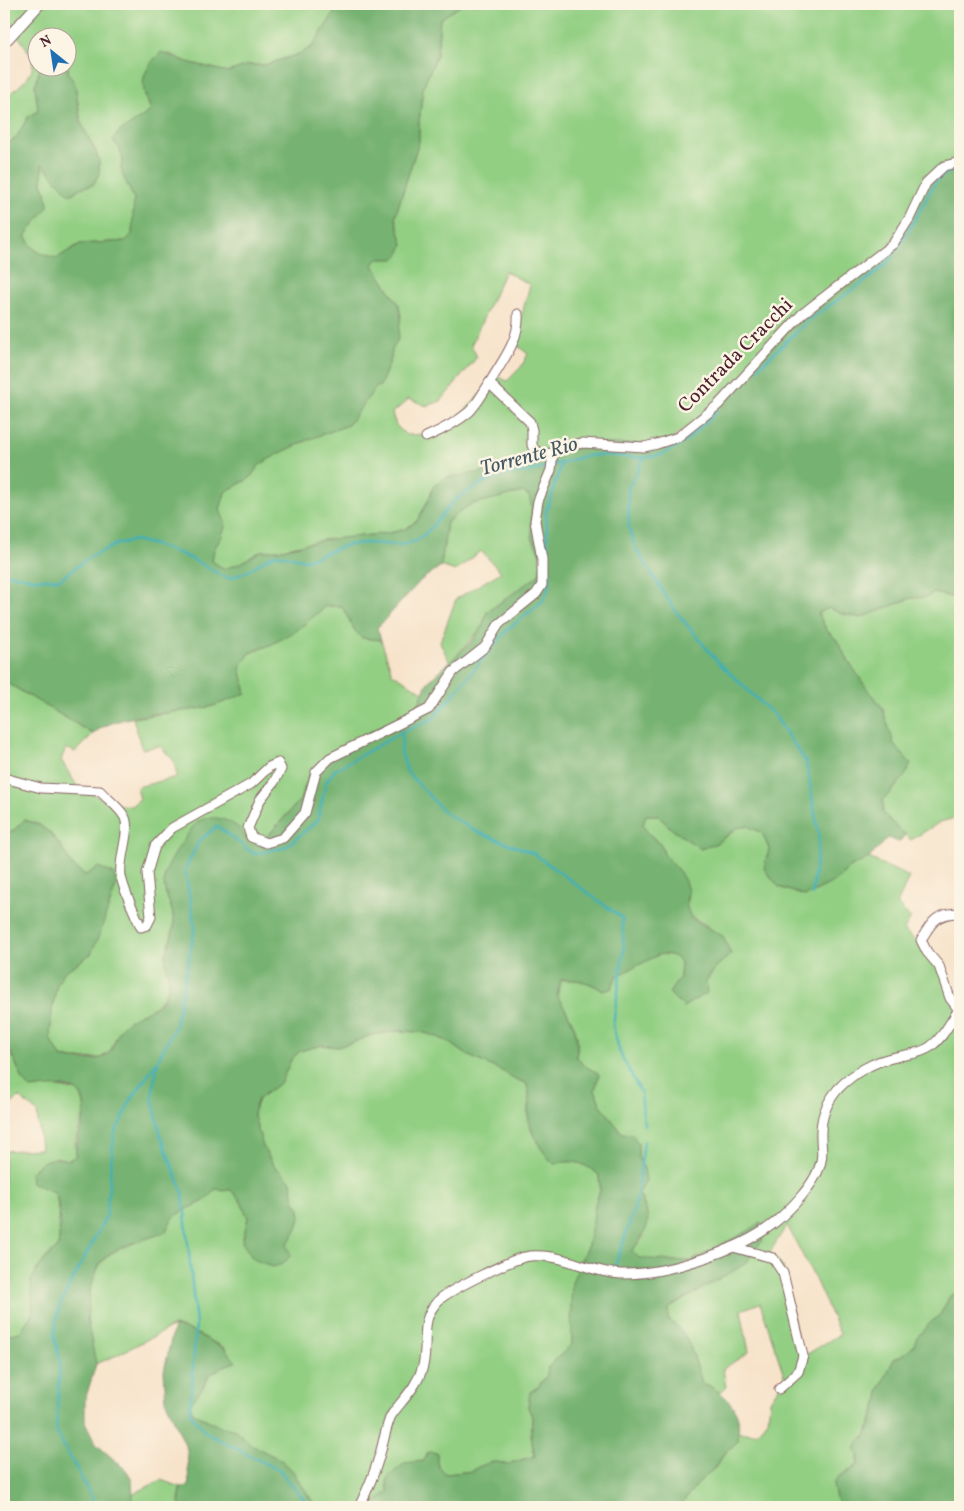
<svg xmlns="http://www.w3.org/2000/svg" width="964" height="1511" font-family="Vollkorn,serif">
	<rect width="100%" height="100%" fill="#fcf5e5"/>
	<filter id="ink" filterUnits="userSpaceOnUse"><feTurbulence type="fractalNoise" baseFrequency=".02" numOctaves="2"/><feDisplacementMap in="SourceGraphic" scale="10" xChannelSelector="R" yChannelSelector="G"/><feConvolveMatrix kernelMatrix="1 2 1 2 8 2 1 2 1" color-interpolation-filters="sRGB"/></filter>
	<filter id="wash" filterUnits="userSpaceOnUse"><feTurbulence type="fractalNoise" baseFrequency=".0096" numOctaves="4" result="noise"/><feDisplacementMap in="SourceGraphic" scale="20" xChannelSelector="R" yChannelSelector="G"/><feGaussianBlur stdDeviation="1.12" result="paint"/><feColorMatrix in="noise" values="0 0 0 0 0 0 0 0 0 0 0 0 0 0 0 0 0 1.4 0 .05"/><feComposite in="paint" operator="in"/></filter>
	<g filter="url(#wash)">
		<rect width="100%" height="100%" fill="#f7e3ca"/>
		<g fill="#93cf83" stroke="#6e7757" fill-rule="evenodd">
			<path d="M4,4H340L312,47L299,54L265,65H248L228,72L187,62L170,54L145,95L151,111L119,132L113,140L120,149L123,160L121,168L134,199L133,234L126,241L80,244L57,258C39,254 34,252 25,235L48,206L46,192L42,184V164L71,195L80,188L93,185L99,174V162L96,152L81,123L75,84L68,72V38H38V68H40L35,86L38,111L28,117L16,138L4,146V100C11,93 25,82 30,74C39,60 22,42 14,31L4,41Z"/>
			<path d="M463,4H960V161L893,243L705,413L665,444L581,449L563,451L515,467L444,478L433,487L429,499L417,521L405,529L390,533L323,540L278,550L261,551L241,563L224,569L212,561L214,549L222,536L220,510L225,492L250,478L259,465L278,454L310,439L348,425L376,387L380,386L391,359L392,350L398,339L399,305L373,265L377,259L394,258L403,245L395,217L419,141V123L423,87L437,55L440,19ZM505,271L530,285L514,343L528,354L521,367L507,381L497,376L454,422L432,434L406,435L396,425L392,413L409,399L427,406L441,401L477,357L471,345Z"/>
			<path d="M523,492L530,496L532,509L531,524L544,559L539,575L487,612L482,627L450,663L440,642L456,599L501,572L481,551L455,571L441,566L447,522L463,509L472,504Z"/>
			<path d="M934,593L960,599V807L959,817L940,822L911,840L882,813L883,800L895,788L911,764L894,744L882,707L870,693L851,665L836,639L827,631L818,613L829,608L842,614L896,604L911,598L926,597Z"/>
			<path d="M326,606H342L355,631L362,638L381,640L392,673L423,692L420,703L411,710L334,751L316,765L305,786L300,800L260,844L248,840L239,829L200,820L190,831L172,860L165,892L172,910L174,925L166,957L169,972L168,989L163,998L151,1011L140,1014L116,1037L110,1052L100,1058L76,1059L61,1057L50,1038L52,1010L57,984L63,973L103,922L116,886L114,874L99,868L85,875L71,864L61,846L50,833L38,824L24,820L14,830L4,836V681L93,734L75,752L66,748L61,760L79,789L95,795L111,804L131,806L140,799L137,787L177,777L174,761L160,746L142,749L133,718L210,707L246,693L240,668L250,653L272,644L296,631Z"/>
			<path d="M646,815H657L673,830L701,849L726,837L737,828L747,826L763,833L769,849L779,887L805,896L837,880L847,869L869,858L909,877L897,904L911,918L904,930L942,967L950,999L960,1008V1291L950,1296L940,1315L930,1323L917,1337L914,1345L905,1354L894,1359L878,1392L879,1398L867,1434L858,1442V1465L837,1479L839,1505C828,1511 812,1503 799,1507H681L684,1501L700,1481L718,1465L721,1458L738,1441V1433H756L768,1420L770,1400L785,1378L760,1303L741,1310L749,1352L723,1369L726,1387L720,1393L708,1385L702,1384C695,1362 690,1332 668,1320L669,1307L745,1264L760,1222L750,1230L691,1261H671L639,1258L632,1251L643,1237L647,1211L639,1194L644,1169L638,1157V1143L622,1133L600,1104L595,1090L599,1075L582,1064L576,1056C582,1032 569,1015 557,996L561,980C577,979 589,981 603,991L617,976L658,955C668,953 674,955 681,962L680,977L683,1007L693,1001L717,966L731,954C725,946 719,935 711,929C693,914 683,923 688,891L664,854L661,844L649,834L643,824ZM787,1225L813,1275L840,1334L801,1358L783,1266L770,1252Z"/>
			<path d="M398,1031L421,1032L435,1036L449,1042L467,1055L504,1072L517,1080L526,1083C531,1094 529,1098 528,1110C527,1131 541,1150 554,1164C574,1159 583,1162 599,1175L600,1191L595,1204L593,1221L588,1245L579,1262L571,1303L572,1344L548,1367L547,1375L538,1387L530,1392L528,1407L532,1417L531,1438L535,1456L513,1462L508,1466L498,1462L478,1467L473,1471L446,1474L440,1469L436,1463L424,1461L405,1463L387,1478L388,1492L370,1507H316L292,1470L281,1460L253,1446L235,1430L219,1426L193,1413L189,1405L206,1383L209,1375L226,1365L235,1362L225,1348L192,1331L174,1326L115,1356L96,1364C93,1349 87,1332 87,1318C88,1297 91,1269 109,1255C118,1247 153,1236 166,1232C171,1212 188,1210 204,1201C208,1198 212,1193 215,1189L231,1190L240,1200L248,1218L242,1242L264,1262L273,1267L297,1228L300,1218V1209L294,1200L291,1181L277,1171L263,1147L253,1113L258,1099L281,1082L292,1058L300,1051L322,1045L337,1047L357,1041L371,1035Z"/>
			<path d="M4,1043L8,1046L23,1080L78,1091C92,1111 78,1124 75,1144C75,1148 76,1152 77,1156L68,1160L55,1157C55,1169 55,1181 56,1192C58,1211 61,1228 58,1247L46,1258L36,1271L33,1312L20,1332L10,1334L4,1331V1151L41,1149L37,1112L19,1097L4,1112Z"/>
			<path d="M161,1480L180,1487V1507H131L133,1494Z"/>
		</g>
		<g fill="#76b271" stroke="#60684e">
			<path d="M340,4H463L440,19L437,55L423,87L419,123V141L395,217L403,245L399,254L394,259H377L373,265L399,305L401,316L398,339L392,350L391,359L380,386L376,387L348,425L310,439L278,454L259,465L250,478L225,492L220,510L226,524L222,536L214,549L212,561L224,569L241,563L261,551L278,550L323,540L390,533L405,529L417,521L429,499L433,487L444,478L515,467L563,451L602,444H642L684,437L788,331L883,256L928,180L960,161V599L934,593L926,597L911,598L861,618L842,614L829,608L818,613L827,631L836,639L851,665L870,693L882,707L894,744L911,764L905,776L883,800V813L905,835L899,842L888,838L869,858L847,869L837,880L805,896L779,887L764,869L769,849L762,833L747,826L737,828L717,843L701,849L673,830L657,815H646L643,825L649,834L661,845L664,854L679,871L685,881L688,891L686,905L691,918L723,936L731,954L717,966L706,980L707,993L683,1007L669,993L680,977L681,962C674,955 668,953 658,955L617,976L611,989L603,991C589,981 577,979 561,980L557,996C569,1015 581,1032 576,1056L582,1064L599,1074L595,1090L600,1104L622,1133L632,1134L638,1143V1157L644,1169L646,1180L639,1194C653,1224 650,1225 632,1251L639,1258L671,1261H691L750,1230L760,1222L767,1227L762,1241L745,1264L669,1308L668,1320C690,1332 695,1362 702,1383C718,1388 733,1401 738,1418C739,1425 738,1434 738,1441L721,1457L718,1465L700,1481L684,1501L681,1507H370L388,1492L387,1478L405,1463L424,1461L428,1452L438,1453C436,1463 437,1467 446,1474L473,1471L478,1467L491,1462H498L508,1465L513,1462L535,1456L531,1438L532,1417L528,1407L530,1392L538,1387L547,1375L548,1367L572,1344L571,1303L572,1282L588,1245L593,1221L595,1204L600,1191L599,1175C583,1162 574,1159 554,1164C541,1151 527,1129 528,1110C529,1098 531,1095 526,1083L517,1080L504,1072L467,1055L449,1042L435,1036L421,1032L398,1031L371,1035L357,1041L337,1047L322,1045L300,1051L292,1058L281,1082L258,1099L253,1113L263,1147L273,1165L291,1181L294,1200L300,1209V1218L297,1228L287,1245L291,1255L283,1264L273,1267L253,1259L242,1242L248,1218L240,1200L231,1190L215,1189C212,1193 208,1198 204,1201C188,1210 172,1211 166,1232L131,1244L110,1253L100,1263L90,1289L87,1319L96,1364L85,1400V1422L96,1444L127,1471L132,1481L133,1494L131,1507H4V1331L10,1334L20,1332L33,1312L31,1281L36,1271L46,1258L58,1247C61,1229 60,1211 56,1193L31,1182L30,1173C44,1159 49,1156 69,1160L76,1156C75,1140 81,1132 84,1117C90,1080 56,1086 31,1089L23,1080L8,1046L4,1043V836L14,830L24,820L38,824L50,833L61,846L71,864L85,875L99,867L114,874L116,886L98,938L91,954L63,973L57,984L52,1010L50,1038L61,1057C74,1059 98,1064 109,1053C115,1046 116,1033 123,1026C137,1010 162,1013 168,988C171,977 164,965 166,954C168,945 174,935 174,925C175,908 162,894 164,877C166,866 189,829 198,822C201,819 208,818 212,818C222,817 233,823 240,829C243,833 245,839 249,841C252,842 257,843 261,844L300,800L305,786L316,765L334,751L411,710L419,703L427,683L471,642L482,627L487,612L539,575L543,559L532,538V509L529,496L523,492L472,504L463,509L447,522L441,566L421,580L377,628L381,640L362,638L355,631L342,606H326L296,631L272,644L250,653L240,668L246,693C234,698 222,704 209,707C178,714 116,712 93,734L4,681V146L16,138L28,117L38,111L35,86L40,68H68V61V72L75,84L81,123L96,152L99,162V174L93,185L80,188L70,195L42,164V184L46,192L48,206L25,236C34,252 39,254 57,258L80,244L125,241L132,234L134,199L123,176L121,168L123,160L120,149L113,140L119,132L151,111C150,105 147,101 145,95C139,77 149,64 161,52L187,62L228,72L248,65H265L299,54L312,47Z"/>
			<path d="M960,1291V1507H837L839,1505L836,1500L833,1484L837,1479L858,1465L859,1457L855,1450L858,1442L867,1434L879,1398L878,1392L894,1359L905,1354L914,1345L917,1337L930,1323L940,1315L950,1296Z"/>
			<path d="M174,1326L192,1331L225,1349L236,1362L226,1365L209,1375L202,1389L190,1404L193,1413L219,1426L235,1430L253,1446L281,1460L292,1470L316,1507H180V1487L189,1486L187,1449L166,1402L164,1371Z"/>
		</g>
		<g fill="none" stroke-linecap="round" stroke-linejoin="round">
			<g stroke="#3fb0b8" stroke-width="2.5">
				<path d="M757,369L809,320L871,277L887,263L904,239L935,183L943,175L960,167"/>
				<path d="M644,458L628,489L629,529L636,549L674,609L717,661L775,716L806,762L819,837L812,895"/>
				<path d="M4,573L34,579H60L90,557L117,544L135,540L159,546L178,553L192,559L224,577L231,578L246,572L266,559L277,554L306,560L347,545L367,543L400,545L416,541L428,531L456,499L484,482L503,475L532,471L585,456L603,455L641,458L661,455L685,442L717,411"/>
				<path d="M402,732L401,752L408,773L444,812L475,831L533,853L622,918L624,948L613,1026L620,1053L641,1093L644,1125"/>
				<path d="M158,1062L152,1096L161,1137L183,1193L196,1324L190,1413L206,1433L280,1471L310,1507"/>
				<path d="M614,1269L636,1204L644,1141"/>
				<path d="M95,1507L94,1501L56,1431L60,1362L54,1334L60,1304L106,1217L114,1135L131,1100L158,1060L175,1027L195,928L185,870L199,841L217,826L254,854L286,847L318,820L326,782L335,770L402,732L433,719L507,630L543,601L550,583L546,512L562,462"/>
			</g>
		</g>
	</g>
	<g filter="url(#ink)">
		<g fill="none" stroke-linecap="round" stroke-linejoin="round">
			<g stroke="#876463" stroke-width="11">
				<g id="minor">
					<path d="M489,383L530,422L532,430V445L534,450L543,454L553,453L569,445L583,443L644,447L657,444L678,437L718,405L802,314L893,244L909,219L926,183L944,166L960,162"/>
					<path d="M426,437C442,430 456,423 469,412C478,403 482,394 489,384C501,362 520,341 518,314"/>
					<path d="M4,778L41,788L100,791C107,799 118,806 124,816C132,828 118,859 121,876C123,889 135,914 141,927L147,925L151,917L147,873L155,846L172,828L251,784L269,767L278,763L281,769L274,782L260,800L248,828L251,837L266,843L283,838L305,813L316,772L330,758L429,709L453,672L485,647L499,624L536,594L542,585V559L535,521L538,501L551,470L553,453"/>
					<path d="M959,1010L950,998L939,966L927,952L921,940C932,921 937,913 960,913"/>
					<path d="M733,1247L773,1258L783,1273L803,1356L798,1372L779,1389"/>
					<path d="M359,1507C367,1491 374,1475 379,1457C383,1445 385,1431 390,1418C392,1413 397,1408 400,1404C410,1392 419,1381 423,1366C429,1341 418,1319 440,1299C450,1290 512,1259 525,1257C532,1255 544,1256 552,1257C576,1261 596,1273 621,1274C665,1275 738,1251 773,1224C790,1210 817,1183 821,1161C823,1154 821,1146 821,1138C820,1119 825,1104 838,1089C853,1073 874,1061 896,1057C908,1054 920,1054 930,1047C943,1038 951,1021 960,1008"/>
				</g>
			</g>
			<g stroke="#876463" stroke-width="13">
				<path id="tertiary" d="M4,42L39,4"/>
			</g>
			<use href="#minor" stroke="#fff" stroke-width="9"/>
			<use href="#tertiary" stroke="#fff" stroke-width="11"/>
		</g>
	</g>
	<g text-anchor="middle" dominant-baseline="central" stroke-width="5" stroke-linejoin="round" paint-order="stroke">
		<g font-size="20" fill="#4a1f2b" stroke="#fcf5e5">
			<text transform="translate(736 356) rotate(-45)">Contrada Cracchi</text>
		</g>
		<g font-size="21" font-style="italic" fill="#465963" stroke="#fcf5e5">
			<text transform="translate(529 457) rotate(-15)">Torrente Rio</text>
		</g>
	</g>
	<rect width="964" height="1511" fill="none" stroke="#fcf5e5" stroke-width="20"/>
	<g transform="translate(52 52) rotate(330)"><circle r="24" fill="#fcf5e5" stroke="#b59f9b"/>
	<path d="M0-4L9 19L0 12L-9 19Z" fill="#1f6fb2"/>
	<text y="-8" font-size="14" font-weight="bold" text-anchor="middle" fill="#4a1f2b">N</text>
	</g>
</svg>
